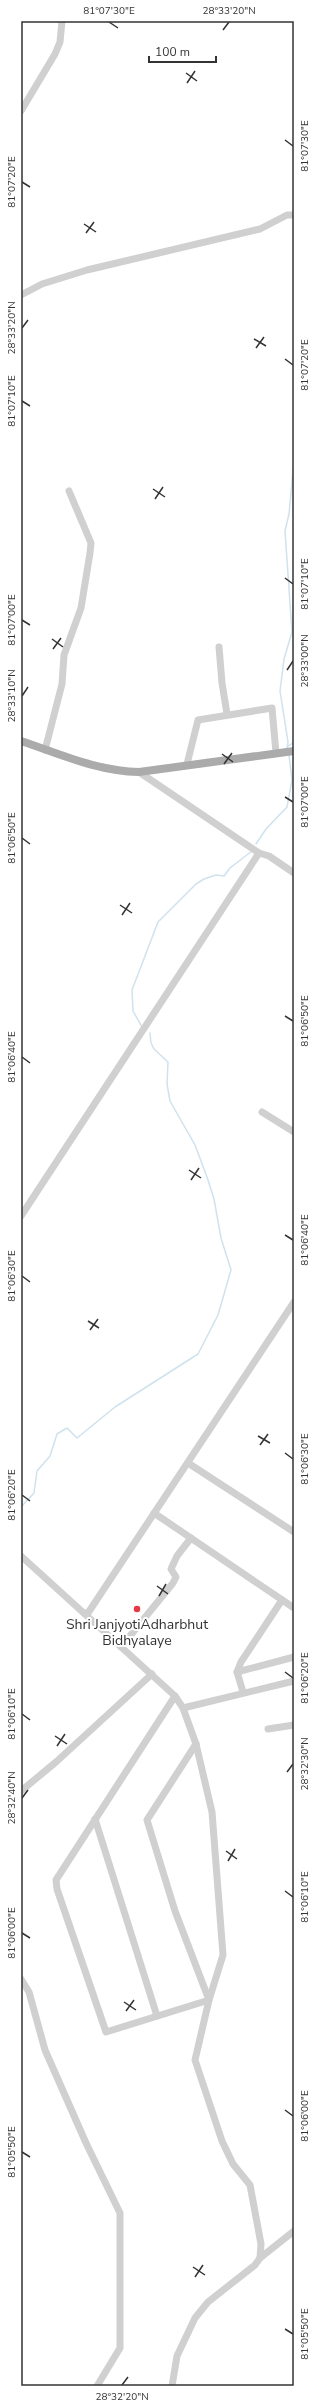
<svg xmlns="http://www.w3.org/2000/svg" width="315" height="2407" font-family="'Nunito Sans',sans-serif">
	<rect width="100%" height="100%" fill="#fff"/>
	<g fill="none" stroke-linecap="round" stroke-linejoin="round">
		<g stroke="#cfe2ee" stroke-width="1.5">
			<path d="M287,747L294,742"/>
			<path d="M287,750L288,742L280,691L284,659L292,632L285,531L289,514L294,460"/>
			<path d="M256,844L266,829L287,807L292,780L289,755"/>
			<path d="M142,1027L133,1011L132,990L158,922L196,884L204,879L216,875L224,876L230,868L252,851"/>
			<path d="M21,1507L34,1493L37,1471L50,1456L57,1434L67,1428L77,1438L115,1407L198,1354L218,1315L231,1270L221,1238L214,1199L207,1177L195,1145L170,1101L167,1084L168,1062L154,1049L151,1043L150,1033"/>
		</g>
		<g stroke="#d0d0d0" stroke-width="7">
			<path d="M21,111L55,54L60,42L62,21"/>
			<path d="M21,295L42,284L87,270L260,229L287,215H294"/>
			<path d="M219,647L222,683L227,714"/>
			<path d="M45,750L62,684L64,655L81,608L90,553L91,543L69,491"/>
			<path d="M187,764L198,720L272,708L276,753"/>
			<path d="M139,772L259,853L269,856L294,873"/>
			<path d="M262,1112L294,1132"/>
			<path d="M21,1216L259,853"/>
			<path d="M188,1463L294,1532"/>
			<path d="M154,1513L294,1608"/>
			<path d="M21,1556L175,1696L183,1708L196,1744L212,1812L223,1955L209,2000L195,2060L222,2141L233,2164L250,2185L261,2244L260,2258L255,2265L208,2302L195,2318L177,2356L172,2386"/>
			<path d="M84,1613H88L294,1302"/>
			<path d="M121,1647L173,1583L176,1577L171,1569L177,1556L191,1538"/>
			<path d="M237,1672L294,1657"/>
			<path d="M243,1692L237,1672L241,1662L282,1600"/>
			<path d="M175,1696L56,1880L57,1889L106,2032L209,2000L175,1911L147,1820L196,1744"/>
			<path d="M183,1708L294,1681"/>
			<path d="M268,1729L294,1725"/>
			<path d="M21,1791L56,1762L152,1674"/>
			<path d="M95,1819L157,2016"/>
			<path d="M21,1979L29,1992L45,2050L86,2143L120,2213V2348L97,2386"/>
			<path d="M260,2258L294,2231"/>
		</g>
		<path stroke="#ababab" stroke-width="8" d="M21,741C60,754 97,771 139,772L294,751"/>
	</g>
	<path fill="none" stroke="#333" stroke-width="1.5" d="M109,22L118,28M223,30L229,22M186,73L197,81M187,83L195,71M285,140L293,146M22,182L30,187M84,224L96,232M86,233L94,222M22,328L28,320M254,339L266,346M256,348L264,337M285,359L293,365M22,401L30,406M153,489L165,497M155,499L163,487M285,578L293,584M22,620L30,625M52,639L63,647M53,649L61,638M287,670L293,661M22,696L28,687M222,754L233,762M224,764L232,753M285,797L293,802M22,838L30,844M120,905L132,913M122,915L130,903M285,1016L293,1021M22,1057L30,1063M189,1170L201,1178M191,1180L199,1168M285,1235L293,1240M22,1276L30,1282M88,1321L99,1328M90,1330L98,1319M258,1436L270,1443M260,1445L268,1434M285,1453L293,1459M22,1495L30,1501M157,1586L168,1594M159,1596L166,1584M285,1672L293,1678M22,1714L30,1720M55,1736L67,1744M57,1746L65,1734M287,1772L293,1764M22,1798L28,1790M226,1851L237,1859M228,1861L235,1849M285,1891L293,1897M22,1933L30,1938M124,2002L136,2010M126,2011L134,2000M285,2110L293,2116M22,2152L30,2157M193,2267L205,2275M195,2277L203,2265M285,2329L293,2334M122,2385L128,2377"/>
	<circle fill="#e63946" stroke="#fff" stroke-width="1.5" cx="137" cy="1609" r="4"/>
	<g text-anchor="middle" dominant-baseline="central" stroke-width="4" stroke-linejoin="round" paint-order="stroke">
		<g font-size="14" fill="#333" stroke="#fff">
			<text x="137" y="1624">Shri JanjyotiAdharbhut<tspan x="137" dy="16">Bidhyalaye</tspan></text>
		</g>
	</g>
	<rect width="315" height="2407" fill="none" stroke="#ffffff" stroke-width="44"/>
	<path d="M149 56v6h67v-6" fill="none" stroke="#333333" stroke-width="2"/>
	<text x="155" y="56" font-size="12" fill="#333333" stroke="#ffffff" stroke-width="3" paint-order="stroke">100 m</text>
	<rect x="22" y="22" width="271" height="2363" fill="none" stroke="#333" stroke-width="1.5"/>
	<g font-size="10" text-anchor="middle" fill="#333">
		<text x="109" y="14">81°07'30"E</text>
		<text x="229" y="14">28°33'20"N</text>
		<text transform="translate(304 146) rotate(-90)" y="4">81°07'30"E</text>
		<text transform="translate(11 182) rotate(-90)" y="4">81°07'20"E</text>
		<text transform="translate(11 328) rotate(-90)" y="4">28°33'20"N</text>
		<text transform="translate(304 365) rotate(-90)" y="4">81°07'20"E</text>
		<text transform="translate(11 401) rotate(-90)" y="4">81°07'10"E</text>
		<text transform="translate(304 584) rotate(-90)" y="4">81°07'10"E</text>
		<text transform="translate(11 620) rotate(-90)" y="4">81°07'00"E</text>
		<text transform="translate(304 661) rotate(-90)" y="4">28°33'00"N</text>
		<text transform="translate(11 696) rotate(-90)" y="4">28°33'10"N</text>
		<text transform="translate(304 802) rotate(-90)" y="4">81°07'00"E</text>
		<text transform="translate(11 838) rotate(-90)" y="4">81°06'50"E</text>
		<text transform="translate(304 1021) rotate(-90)" y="4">81°06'50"E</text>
		<text transform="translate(11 1057) rotate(-90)" y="4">81°06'40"E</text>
		<text transform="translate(304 1240) rotate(-90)" y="4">81°06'40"E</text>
		<text transform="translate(11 1276) rotate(-90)" y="4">81°06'30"E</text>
		<text transform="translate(304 1459) rotate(-90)" y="4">81°06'30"E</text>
		<text transform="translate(11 1495) rotate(-90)" y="4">81°06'20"E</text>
		<text transform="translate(304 1678) rotate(-90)" y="4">81°06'20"E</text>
		<text transform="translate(11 1714) rotate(-90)" y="4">81°06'10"E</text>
		<text transform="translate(304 1764) rotate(-90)" y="4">28°32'30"N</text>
		<text transform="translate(11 1798) rotate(-90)" y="4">28°32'40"N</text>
		<text transform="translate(304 1897) rotate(-90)" y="4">81°06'10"E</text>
		<text transform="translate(11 1933) rotate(-90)" y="4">81°06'00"E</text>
		<text transform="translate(304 2116) rotate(-90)" y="4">81°06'00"E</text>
		<text transform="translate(11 2152) rotate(-90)" y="4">81°05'50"E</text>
		<text transform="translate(304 2334) rotate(-90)" y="4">81°05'50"E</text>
		<text x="122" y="2400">28°32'20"N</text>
	</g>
</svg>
